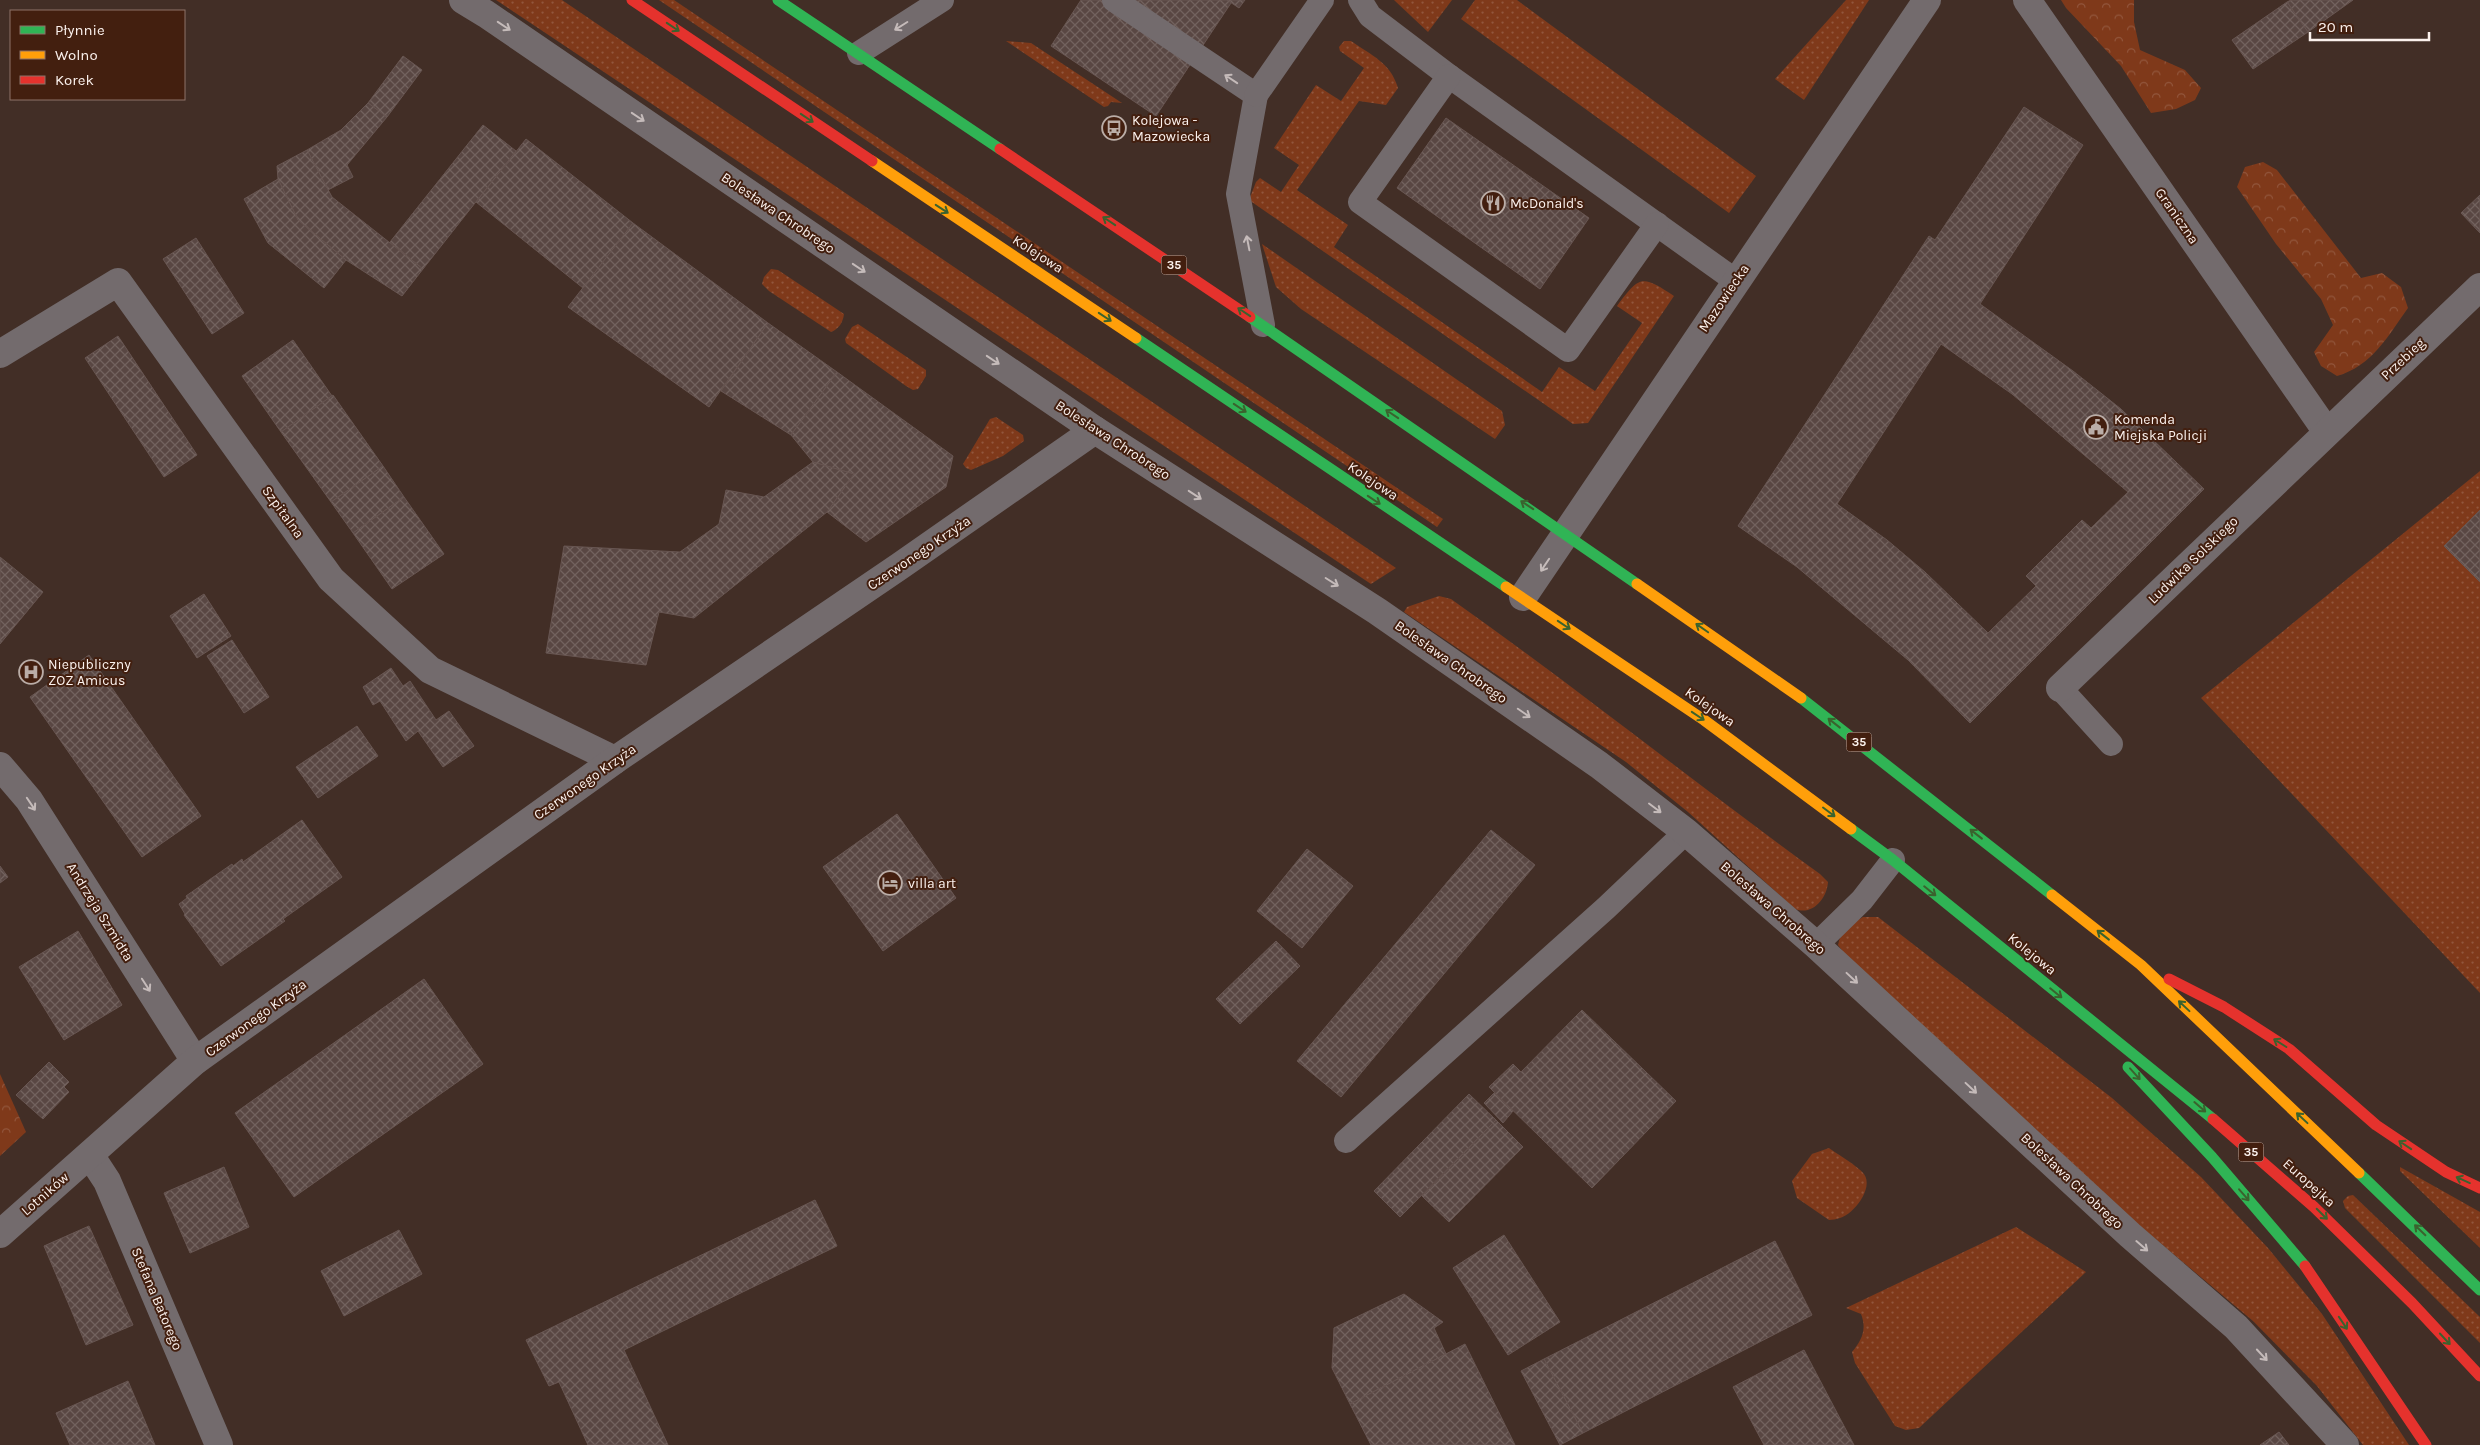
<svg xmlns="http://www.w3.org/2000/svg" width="2480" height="1445" font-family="Karla,sans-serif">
	<defs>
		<pattern id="grass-dots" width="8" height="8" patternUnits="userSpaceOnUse" patternTransform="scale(1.25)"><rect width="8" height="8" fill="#7f391a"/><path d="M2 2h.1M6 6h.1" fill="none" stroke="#92563c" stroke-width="1.8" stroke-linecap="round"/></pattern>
		<pattern id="forest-crowns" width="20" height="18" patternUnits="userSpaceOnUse" patternTransform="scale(1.25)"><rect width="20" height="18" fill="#7f391a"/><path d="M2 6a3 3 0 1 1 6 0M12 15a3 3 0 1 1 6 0" fill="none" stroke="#92563c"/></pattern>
		<pattern id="building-cross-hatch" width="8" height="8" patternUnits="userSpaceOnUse" patternTransform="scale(1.25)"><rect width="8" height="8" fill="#594743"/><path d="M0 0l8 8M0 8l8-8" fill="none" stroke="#72625e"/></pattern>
	</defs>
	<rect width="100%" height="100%" fill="#422e26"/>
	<g fill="url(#grass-dots)">
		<path d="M496,0H562L1396,568L1371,584Z"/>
		<path d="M659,0H674L1443,519L1437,527Z"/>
		<path d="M1394,0H1452L1428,32Z"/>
		<path d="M1475,0H1517L1756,176L1729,213L1461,19Z"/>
		<path d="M1846,0H1869L1804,100L1775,79Z"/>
		<path d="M1006,41L1031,43L1122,103L1111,102L1108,106L1104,107Z"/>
		<path d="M1344,41H1351C1371,55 1391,63 1398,88L1386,105L1359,101L1297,190L1348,225L1334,247L1542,392L1559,367L1595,391L1642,323L1617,306C1640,275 1642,275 1674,296L1588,423L1573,424L1249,200L1256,182L1260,178L1281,192L1299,165L1274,148L1316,85L1341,101L1364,68L1340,51L1339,47Z"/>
		<path d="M1262,244L1502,411L1505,425L1495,439L1301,309L1276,287Z"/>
		<path d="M771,269L778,270L844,314C843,322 839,329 831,332L769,291L762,284L764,277Z"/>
		<path d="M858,324L926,370V376L918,389L913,390L906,386L846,343L845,339L852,327Z"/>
		<path d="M996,417L1023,435L1024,441L1003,456L971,470L966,468L963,464L990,419Z"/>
		<path d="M2480,471V993L2201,698Z"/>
		<path d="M1439,596L1451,599C1577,688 1696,784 1820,874L1828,882C1827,898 1813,916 1795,909L1688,812L1626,762L1404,612L1407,607Z"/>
		<path d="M1863,917H1878L2112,1098L2201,1177L2268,1248L2322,1314L2409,1445H2363L2317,1386L2253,1321L2115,1205L1844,953L1838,945C1841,930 1849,925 1863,917Z"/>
		<path d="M1829,1148C1837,1154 1858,1166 1864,1174C1874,1188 1854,1214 1840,1218C1837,1219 1832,1220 1829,1220L1797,1198L1792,1181L1812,1154Z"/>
		<path d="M2400,1167L2480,1212V1248L2400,1171Z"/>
		<path d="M2353,1195L2480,1317V1343L2345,1208L2343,1201L2348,1196Z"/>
		<path d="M2016,1227L2086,1272L1919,1428L1906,1430L1895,1426L1855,1363L1852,1352C1862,1340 1867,1329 1861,1314L1846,1308Z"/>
	</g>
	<g fill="url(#forest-crowns)">
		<path d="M2061,0H2134V22L2140,50L2185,70L2201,88L2195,100L2176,109L2151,113L2121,66L2066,8Z"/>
		<path d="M2263,162L2277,170L2361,278L2382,273L2401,287L2408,308C2388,336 2372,366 2337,376L2321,366L2314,352L2333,325L2321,299L2276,244L2237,187L2245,167Z"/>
		<path d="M0,1074L26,1132L0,1156Z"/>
	</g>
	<g fill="url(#building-cross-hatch)" stroke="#685652" fill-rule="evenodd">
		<path d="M1081,0H1233L1156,116L1051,46Z"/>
		<path d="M1227,0H1245L1239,8Z"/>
		<path d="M2291,0H2353L2308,32L2287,2Z"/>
		<path d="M2287,2L2308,32L2253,69L2232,40Z"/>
		<path d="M403,56L422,70L387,117L368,103Z"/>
		<path d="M368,103L387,117L347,165L353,177L328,190L307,150L341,130Z"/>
		<path d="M2024,107L2083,145L1980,304L2073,371L2121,409L2204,489L1970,723L1908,660L1797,567L1738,526L1929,236L1935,240ZM1941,344L2012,394L2128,492L2091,528L2082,520L2026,576L2036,586L1988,633L1925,572L1887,540L1837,504Z"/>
		<path d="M1446,118L1589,218L1540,289L1397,188Z"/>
		<path d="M483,125L516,151L423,269L390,242Z"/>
		<path d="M526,139L633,223L583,288L476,202Z"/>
		<path d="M307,150L332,197L423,269L402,296L346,260L298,220L278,179L277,166Z"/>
		<path d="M278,179L298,220L346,260L324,288L268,243L244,199Z"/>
		<path d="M2480,195V233L2461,213Z"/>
		<path d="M633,223L768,323L709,407L568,307Z"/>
		<path d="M196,238L244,313L212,334L163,259Z"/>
		<path d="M768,323L837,372L791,435L721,391Z"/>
		<path d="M118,336L197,455L164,477L85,358Z"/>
		<path d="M293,340L332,396L281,432L242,376Z"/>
		<path d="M837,372L953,456L946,487L866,542L827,512L854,474L813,462L791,435Z"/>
		<path d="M333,395L383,466L331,502L281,432Z"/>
		<path d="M813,462L854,474L827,512L694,618L659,612L646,665L546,653L564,546L680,552L719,524L726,490L764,497Z"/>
		<path d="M383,466L404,497L353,533L331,502Z"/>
		<path d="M404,497L444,554L392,589L353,533Z"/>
		<path d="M2480,510V582L2444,546Z"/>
		<path d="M0,557L43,592L0,644Z"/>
		<path d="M204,594L231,636L197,658L170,616Z"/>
		<path d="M232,640L269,697L244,713L207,656Z"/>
		<path d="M89,655L201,816L142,857L30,697Z"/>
		<path d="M391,668L403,686L410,681L436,720L449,711L474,746L443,767L418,731L406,741L380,701L373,705L363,687Z"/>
		<path d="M357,726L378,756L318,798L296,767Z"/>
		<path d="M897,814L956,898L883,951L823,867Z"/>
		<path d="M302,820L342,877L283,919L285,921L221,966L184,915L185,914L179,904L187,898L186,896L232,864L233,866L242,859L243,862Z"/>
		<path d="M1491,830L1535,865L1341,1097L1297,1061Z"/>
		<path d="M1307,849L1353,886L1302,948L1257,911Z"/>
		<path d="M0,866L8,877L0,883Z"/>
		<path d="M78,931L122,1005L64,1040L19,967Z"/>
		<path d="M1276,941L1300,966L1240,1024L1216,999Z"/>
		<path d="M424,979L483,1064L294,1197L235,1113Z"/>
		<path d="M1582,1010L1676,1101L1592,1188L1489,1087L1513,1064L1521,1072Z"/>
		<path d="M49,1062L69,1082L64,1087L69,1092L43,1119L16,1095Z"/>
		<path d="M1494,1093L1513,1111L1503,1123L1484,1103Z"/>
		<path d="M1469,1094L1496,1120L1400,1217L1374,1191Z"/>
		<path d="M1496,1120L1523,1147L1449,1222L1422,1196Z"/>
		<path d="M224,1167L249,1227L190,1253L164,1193Z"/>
		<path d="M815,1200L837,1246L624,1350L668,1445H588L559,1382L549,1386L526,1340Z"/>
		<path d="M89,1226L133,1325L86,1345L44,1246Z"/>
		<path d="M399,1230L422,1274L344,1316L321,1271Z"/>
		<path d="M1504,1235L1560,1322L1508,1355L1453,1268Z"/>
		<path d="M1775,1241L1812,1315L1583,1433L1544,1359Z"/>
		<path d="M1404,1294L1443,1322L1434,1328L1446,1354L1350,1404L1332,1368L1334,1328Z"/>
		<path d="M1465,1344L1515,1445H1371L1350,1404Z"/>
		<path d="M1804,1350L1854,1445H1764L1733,1387Z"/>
		<path d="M1544,1359L1583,1433L1560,1445L1521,1371Z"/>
		<path d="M128,1381L155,1445H70L56,1413Z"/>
		<path d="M2279,1432L2289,1445H2260Z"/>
	</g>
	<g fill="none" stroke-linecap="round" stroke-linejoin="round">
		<g stroke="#736b6d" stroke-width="24">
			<path d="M1114,0L1256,95L1238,194L1263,325"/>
			<path d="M1360,0L1370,16L1449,76L1736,281"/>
			<path d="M859,53L942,0"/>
			<path d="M1449,76L1360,202L1568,350L1657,224"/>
			<path d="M1256,95L1322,0"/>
			<path d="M2060,688L2111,744"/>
			<path d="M1816,945L1862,900L1893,860"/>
			<path d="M1346,1141L1606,908L1686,832"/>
		</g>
		<g stroke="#736b6d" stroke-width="28">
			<path d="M463,0L486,14L1095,430L1377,611L1599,765L1686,832L1816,945L2130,1235L2236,1327L2345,1445"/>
			<path d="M2027,0L2327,432"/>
			<path d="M0,354L118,282L331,579L430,670L615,760"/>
			<path d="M1523,597L1927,0"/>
			<path d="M2060,688L2480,287"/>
			<path d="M0,766L29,800L195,1061"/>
			<path d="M90,1155L107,1181L219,1445"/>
			<path d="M0,1234L195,1061L615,760L900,566L1095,430"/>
		</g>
		<g stroke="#30b455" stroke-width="11">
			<path d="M778,0L1000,149"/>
			<path d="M1250,317L1637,584"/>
			<path d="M1136,338L1506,587"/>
			<path d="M1801,698L2052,895"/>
			<path d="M1851,829L1893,860L2213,1119"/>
			<path d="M2128,1067L2212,1157L2305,1266"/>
			<path d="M2359,1173L2480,1290"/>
		</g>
		<g stroke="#ff9f0a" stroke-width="11">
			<path d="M872,161L1136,338"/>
			<path d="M1637,584L1801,698"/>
			<path d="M1506,587L1704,720L1851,829"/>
			<path d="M2052,895L2141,965L2359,1173"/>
		</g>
		<g stroke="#e5322d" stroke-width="11">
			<path d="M632,0L872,161"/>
			<path d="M1000,149L1250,317"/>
			<path d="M2169,979L2224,1007L2289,1049L2376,1125L2446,1172L2480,1188"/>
			<path d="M2213,1119L2314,1207L2412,1303L2480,1376"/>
			<path d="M2305,1266L2426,1445"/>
		</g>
	</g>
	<defs><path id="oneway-shaft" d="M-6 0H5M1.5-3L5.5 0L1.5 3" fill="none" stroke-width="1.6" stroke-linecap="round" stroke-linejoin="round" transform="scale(1.25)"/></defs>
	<g stroke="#c5bbba">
		<use href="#oneway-shaft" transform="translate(504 26) rotate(34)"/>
		<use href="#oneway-shaft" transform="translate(901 26) rotate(148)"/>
		<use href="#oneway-shaft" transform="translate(1231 79) rotate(-146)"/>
		<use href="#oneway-shaft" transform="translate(638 117) rotate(34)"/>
		<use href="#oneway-shaft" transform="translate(1248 243) rotate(-101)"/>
		<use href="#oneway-shaft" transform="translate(859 268) rotate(34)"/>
		<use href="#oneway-shaft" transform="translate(993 360) rotate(34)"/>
		<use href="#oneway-shaft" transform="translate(1195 495) rotate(33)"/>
		<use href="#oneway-shaft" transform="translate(1545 565) rotate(124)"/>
		<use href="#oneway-shaft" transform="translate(1332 582) rotate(32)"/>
		<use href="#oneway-shaft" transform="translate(1524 713) rotate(35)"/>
		<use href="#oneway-shaft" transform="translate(31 804) rotate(56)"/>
		<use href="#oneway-shaft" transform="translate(1655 808) rotate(37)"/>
		<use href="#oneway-shaft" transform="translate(1852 978) rotate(43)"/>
		<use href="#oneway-shaft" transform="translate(146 985) rotate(57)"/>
		<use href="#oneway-shaft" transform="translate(1971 1088) rotate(43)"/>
		<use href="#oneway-shaft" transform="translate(2142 1246) rotate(41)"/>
		<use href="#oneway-shaft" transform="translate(2262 1355) rotate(47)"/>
	</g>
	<g stroke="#3a622e">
		<use href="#oneway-shaft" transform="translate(673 27) rotate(34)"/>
		<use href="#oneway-shaft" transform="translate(807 118) rotate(34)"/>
		<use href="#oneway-shaft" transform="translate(942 209) rotate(33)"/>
		<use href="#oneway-shaft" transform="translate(1109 221) rotate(-146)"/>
		<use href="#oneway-shaft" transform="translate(1244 312) rotate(-146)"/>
		<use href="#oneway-shaft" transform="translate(1105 317) rotate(34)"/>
		<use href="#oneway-shaft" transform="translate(1240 408) rotate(34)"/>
		<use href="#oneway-shaft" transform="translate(1392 414) rotate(-146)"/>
		<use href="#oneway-shaft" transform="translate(1374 500) rotate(34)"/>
		<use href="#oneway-shaft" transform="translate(1527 505) rotate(-146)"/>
		<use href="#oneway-shaft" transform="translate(1564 625) rotate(34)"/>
		<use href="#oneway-shaft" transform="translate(1702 628) rotate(-145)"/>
		<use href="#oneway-shaft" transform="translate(1698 716) rotate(34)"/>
		<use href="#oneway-shaft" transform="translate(1834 723) rotate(-142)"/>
		<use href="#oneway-shaft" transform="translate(1829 812) rotate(37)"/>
		<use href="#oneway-shaft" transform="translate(1976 834) rotate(-142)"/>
		<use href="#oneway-shaft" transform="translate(1930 891) rotate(39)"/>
		<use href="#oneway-shaft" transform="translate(2103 935) rotate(-142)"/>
		<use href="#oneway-shaft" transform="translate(2056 993) rotate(39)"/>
		<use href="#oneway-shaft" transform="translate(2184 1006) rotate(-137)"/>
		<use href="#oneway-shaft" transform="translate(2280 1043) rotate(-148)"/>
		<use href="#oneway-shaft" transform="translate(2135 1074) rotate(48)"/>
		<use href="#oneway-shaft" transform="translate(2200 1107) rotate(41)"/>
		<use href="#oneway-shaft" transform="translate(2302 1118) rotate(-137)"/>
		<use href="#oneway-shaft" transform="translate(2405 1145) rotate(-146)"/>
		<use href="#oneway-shaft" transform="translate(2463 1180) rotate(-156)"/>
		<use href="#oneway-shaft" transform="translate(2244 1195) rotate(49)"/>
		<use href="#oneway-shaft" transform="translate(2322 1214) rotate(45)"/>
		<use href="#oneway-shaft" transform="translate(2420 1230) rotate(-136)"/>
		<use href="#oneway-shaft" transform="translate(2343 1323) rotate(56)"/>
		<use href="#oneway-shaft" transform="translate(2445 1339) rotate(47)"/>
	</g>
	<defs>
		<g id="bus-ring" transform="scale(1.25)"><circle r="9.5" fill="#431f0f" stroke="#baada7" stroke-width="1.5"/><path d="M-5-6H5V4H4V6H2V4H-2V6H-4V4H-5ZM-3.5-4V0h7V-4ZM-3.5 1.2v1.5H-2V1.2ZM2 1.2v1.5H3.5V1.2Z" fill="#baada7"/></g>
		<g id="restaurant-ring" transform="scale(1.25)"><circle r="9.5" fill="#431f0f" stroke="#baada7" stroke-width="1.5"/><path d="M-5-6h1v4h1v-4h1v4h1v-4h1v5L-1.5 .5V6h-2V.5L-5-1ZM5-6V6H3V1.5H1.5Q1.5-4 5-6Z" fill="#baada7"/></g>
		<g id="civic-ring" transform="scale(1.25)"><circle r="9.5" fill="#431f0f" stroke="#baada7" stroke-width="1.5"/><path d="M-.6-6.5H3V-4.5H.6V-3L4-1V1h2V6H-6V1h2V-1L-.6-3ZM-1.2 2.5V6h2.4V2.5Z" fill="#baada7"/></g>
		<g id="hospital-ring" transform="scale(1.25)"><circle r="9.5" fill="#431f0f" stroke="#baada7" stroke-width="1.5"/><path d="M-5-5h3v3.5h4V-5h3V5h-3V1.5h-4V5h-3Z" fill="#baada7"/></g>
		<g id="hotel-ring" transform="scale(1.25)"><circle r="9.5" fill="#431f0f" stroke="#baada7" stroke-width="1.5"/><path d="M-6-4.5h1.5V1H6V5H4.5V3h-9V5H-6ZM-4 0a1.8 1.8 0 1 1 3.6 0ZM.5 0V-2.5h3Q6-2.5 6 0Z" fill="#baada7"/></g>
	</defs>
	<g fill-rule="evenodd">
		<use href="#bus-ring" x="1114" y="128"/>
		<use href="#restaurant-ring" x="1493" y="203"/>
		<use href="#civic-ring" x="2096" y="427"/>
		<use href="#hospital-ring" x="31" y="672"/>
		<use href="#hotel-ring" x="890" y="883"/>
	</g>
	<g text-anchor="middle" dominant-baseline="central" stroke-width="4" stroke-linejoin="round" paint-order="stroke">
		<g fill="#431f0f" stroke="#c4b2aa" stroke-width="1">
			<rect x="1161.5" y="255.5" width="25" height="19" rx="4"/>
			<rect x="1846.5" y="732.5" width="25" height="19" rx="4"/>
			<rect x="2238.5" y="1142.5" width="25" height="19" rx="4"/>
		</g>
		<g font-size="12" font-weight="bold" fill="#fbf1ed">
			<text x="1174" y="265">35</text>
			<text x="1859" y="742">35</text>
			<text x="2251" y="1152">35</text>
		</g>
		<g font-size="14" fill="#fbf1ed" stroke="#431f0f" text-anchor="start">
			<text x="1132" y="120">Kolejowa -<tspan x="1132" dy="16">Mazowiecka</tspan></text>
			<text x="1510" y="203">McDonald's</text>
			<text x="2114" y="419">Komenda<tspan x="2114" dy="16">Miejska Policji</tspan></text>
			<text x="48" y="664">Niepubliczny<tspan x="48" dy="16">ZOZ Amicus</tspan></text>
			<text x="908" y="883">villa art</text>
		</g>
		<g font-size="14" fill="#fbf1ed" stroke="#431f0f">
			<text transform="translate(778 213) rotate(34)">Bolesława Chrobrego</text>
			<text transform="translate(2177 216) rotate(55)">Graniczna</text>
			<text transform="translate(1038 254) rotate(33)">Kolejowa</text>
			<text transform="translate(1724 298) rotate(-56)">Mazowiecka</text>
			<text transform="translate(2403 359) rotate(-43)">Przebieg</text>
			<text transform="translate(1113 440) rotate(33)">Bolesława Chrobrego</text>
			<text transform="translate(1373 481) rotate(34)">Kolejowa</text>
			<text transform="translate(283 512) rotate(54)">Szpitalna</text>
			<text transform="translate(919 553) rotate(-34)">Czerwonego Krzyża</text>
			<text transform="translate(2193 560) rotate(-44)">Ludwika Solskiego</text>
			<text transform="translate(1451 662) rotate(35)">Bolesława Chrobrego</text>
			<text transform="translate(1710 707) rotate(35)">Kolejowa</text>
			<text transform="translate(585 782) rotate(-35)">Czerwonego Krzyża</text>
			<text transform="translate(1773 908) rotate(41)">Bolesława Chrobrego</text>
			<text transform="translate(100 912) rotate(58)">Andrzeja Szmidta</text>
			<text transform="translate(2032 954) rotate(39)">Kolejowa</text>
			<text transform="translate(256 1018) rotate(-36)">Czerwonego Krzyża</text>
			<text transform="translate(2072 1181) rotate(43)">Bolesława Chrobrego</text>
			<text transform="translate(2309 1183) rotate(42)">Europejka</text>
			<text transform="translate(45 1194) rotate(-41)">Lotników</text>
			<text transform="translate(157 1299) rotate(67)">Stefana Batorego</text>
		</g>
	</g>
	<rect x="10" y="10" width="175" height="90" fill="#431f0f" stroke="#8d7368"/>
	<rect x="20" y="26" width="25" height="8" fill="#30b455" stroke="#8d7368"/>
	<text x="55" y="35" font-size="15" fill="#fbf1ed">Płynnie</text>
	<rect x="20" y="51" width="25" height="8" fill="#ff9f0a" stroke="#8d7368"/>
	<text x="55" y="60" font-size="15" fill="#fbf1ed">Wolno</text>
	<rect x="20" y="76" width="25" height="8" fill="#e5322d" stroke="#8d7368"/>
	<text x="55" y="85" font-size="15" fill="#fbf1ed">Korek</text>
	<path d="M2310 32v8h119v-8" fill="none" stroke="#fbf1ed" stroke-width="2.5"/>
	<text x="2318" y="32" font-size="15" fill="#fbf1ed" stroke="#431f0f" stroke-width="4" paint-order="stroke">20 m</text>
</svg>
